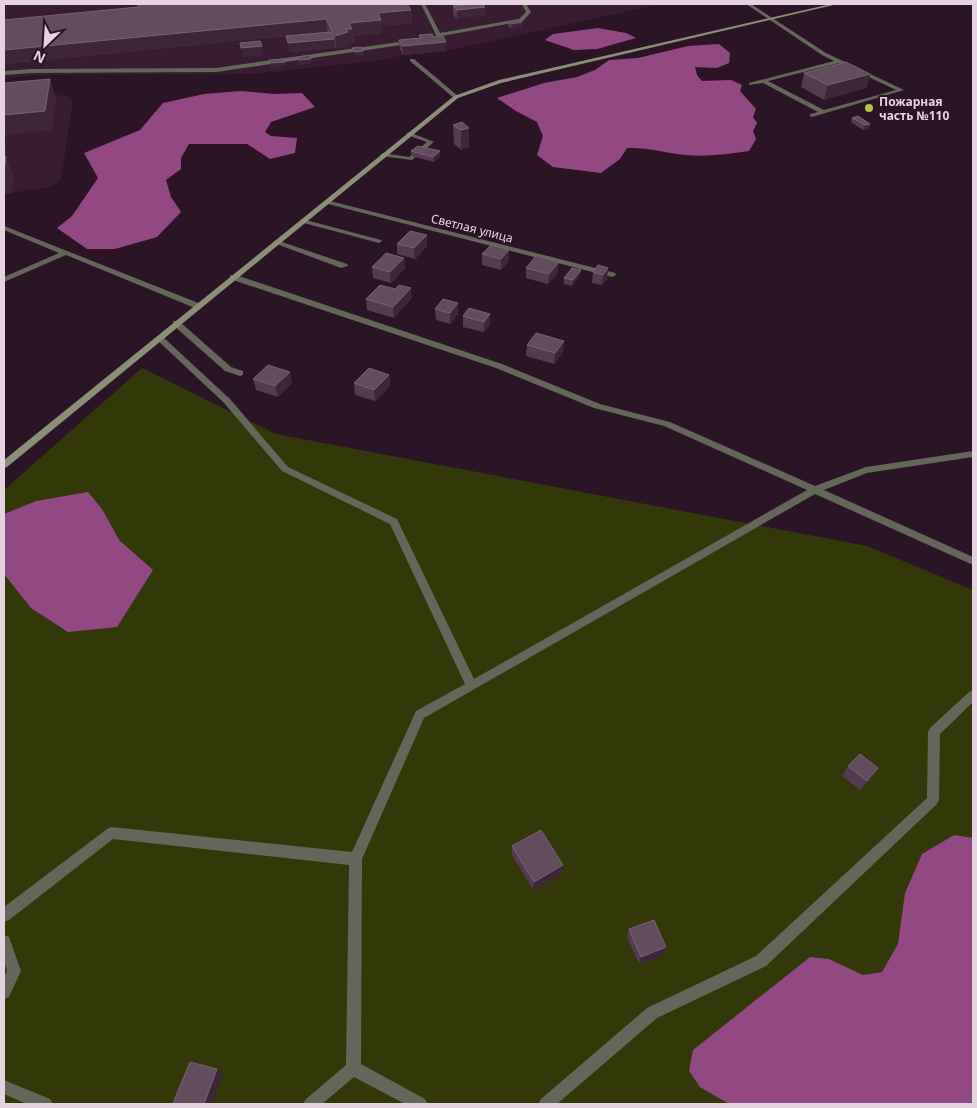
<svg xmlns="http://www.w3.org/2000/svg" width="977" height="1108" font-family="'Noto Sans',sans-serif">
	<rect width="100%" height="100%" fill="#2c1427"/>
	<g fill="#391b32">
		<path d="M4,4H660L446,51L403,55L382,60L255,74L36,75L4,78Z"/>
		<path d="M65,95L73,99L61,180L49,187L4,194V99Z"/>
	</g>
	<path fill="#323808" d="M142,368L276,434L867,546L973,590V1104H4V490Z"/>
	<g fill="#924883">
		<path d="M598,28L626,33L636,38L597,49L574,50L545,40L553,34Z"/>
		<path d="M719,44L730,53L729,63L717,68L695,67L697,75L702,81L731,80L742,85L740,91L756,109L753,117L757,123L753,131L756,139L749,151C727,154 707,157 686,155C665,153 647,147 627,148L620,159L601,173L553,167L537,155L543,136L537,122L516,111L497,98L544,83L577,77L595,70L609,60L638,58L688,46Z"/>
		<path d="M241,91L275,94L302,93L315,107L271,122L265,132L271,136L297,138L295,153L270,159L247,144H189L181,158V169L166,180L171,197L181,212L157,237L115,249H87L57,228L72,216L98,178L84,153L140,130L163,103L204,94Z"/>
		<path d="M88,492L102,509L119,540L153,570L117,627L68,632L31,608L4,574V514L36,501Z"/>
		<path d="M954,835L973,838V1104H729L700,1087L689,1071L693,1050L810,957L829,959L863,975L882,972L898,944L905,893L922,854Z"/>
	</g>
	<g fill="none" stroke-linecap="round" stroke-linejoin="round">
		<g fill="#636658" fill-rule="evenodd">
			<path d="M421,4H425L440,33L519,19L526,12L522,4H526L531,12L523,21L442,36V39L430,42L428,39L437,37Z"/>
			<path d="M746,4H751L826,53L904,90L812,117L810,116V114L818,112L763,83L749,85V83L834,61L822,55ZM839,63L896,90L824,110L768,81Z"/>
			<path d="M413,40L415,43L216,72L31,73L4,75V71L31,69L216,68Z"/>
			<path d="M410,59H414L458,96V98H454L410,61Z"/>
			<path d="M409,132L434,142L412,160L381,156L380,155L383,153L409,157L427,142L407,135L406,134Z"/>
			<path d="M326,200L615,273L616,275L612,277L324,203V201Z"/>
			<path d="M302,219L381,240L382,241L379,243L300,222V220Z"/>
			<path d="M4,226L201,304L202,306L201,308H195L66,255L4,282V277L59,253L4,230Z"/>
			<path d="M276,240L347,264L348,266L341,268L274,243L273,242Z"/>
			<path d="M230,275H236L502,364L600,404L670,422L815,486L866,467L973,451V457L867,473L824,490L973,557V565L815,494L424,718L362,859L361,1064L425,1099L428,1104H405L354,1077L322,1104H303L306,1099L346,1065L349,865L113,839L9,920L4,922V907L107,829L111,827L352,852L416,711L465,684L390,524L282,471L224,403L155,338L159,336H162L230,399L288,467L397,519L474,679L807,490L664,426L594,408L496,368L230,279Z"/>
			<path d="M173,321H179L231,367L243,371V375L240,376L225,371L173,325Z"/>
			<path d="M973,690V702L940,734L939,800L937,804L766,966L657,1018L557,1104H538L541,1099L647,1008L756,956L927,798L928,732L930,728L969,692Z"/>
			<path d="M4,935L9,937L21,971L9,997L4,999V977L7,971L4,961Z"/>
			<path d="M4,1080L50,1099L53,1104H27L4,1094Z"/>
		</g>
		<path fill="#8b8f78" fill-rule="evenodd" d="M831,4H838L501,83L458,98L7,467L4,468V460L454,96L499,80Z"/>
	</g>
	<g fill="#553b4f">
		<path d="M456,4H493L484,5L485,15L457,19L453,15V6L458,5Z"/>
		<path d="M411,10L412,23L382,26V33L353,36L354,42L349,43L350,45L336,49L335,47V48L290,52L286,36L4,64V20Z"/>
		<path d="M508,22H522V27L511,29L508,26Z"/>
		<path d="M419,35L446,42V51L403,55L400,49L399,40L420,38Z"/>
		<path d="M804,73L870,74L866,88L824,100L801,87Z"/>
		<path d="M852,118L870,124L869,129L863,130L851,122Z"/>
		<path d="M462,122L469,147L461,150L454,144L453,125Z"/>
		<path d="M411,151L440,156L434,162L411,156Z"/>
		<path d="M427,235V246L415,259L397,254V244Z"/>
		<path d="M482,254L509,261L501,270L482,265Z"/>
		<path d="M404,258L405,268L391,283L373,278L372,267Z"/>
		<path d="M526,268L558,273L548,284L526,278Z"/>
		<path d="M608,268L607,279L602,285L592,283L593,272Z"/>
		<path d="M581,270L580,275L572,286L564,284V278Z"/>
		<path d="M412,298L394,318L367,310L366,299Z"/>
		<path d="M469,308L490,325L484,332L463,327V316Z"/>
		<path d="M435,309L458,314L450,324L436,320Z"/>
		<path d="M527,345L563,352L554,364L526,356Z"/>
		<path d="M389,375L390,386L375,401L355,395L354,383Z"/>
		<path d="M253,379L292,383L278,397L256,390Z"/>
		<path d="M848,766L878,768L872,778L860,790L842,776Z"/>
		<path d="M512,846L562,873L533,890L512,855Z"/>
		<path d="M629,929L666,947L663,955L639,964L627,937Z"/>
	</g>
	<g fill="#3e2538">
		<path d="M460,4H493L460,8Z"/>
		<path d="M485,7V15L457,19V10Z"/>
		<path d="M411,10L412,23L382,26V33L353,36L354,42L349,43L350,45L336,49L335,36L346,29L349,23L378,13Z"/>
		<path d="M326,19L328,32L4,64V50Z"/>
		<path d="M522,22V27L511,29V24Z"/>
		<path d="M334,39L335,48L290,52L288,43Z"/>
		<path d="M446,42V51L403,55L402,46Z"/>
		<path d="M262,46L263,55L243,57L241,48Z"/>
		<path d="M363,51L364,55L355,56V52Z"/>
		<path d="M311,59L312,64L299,65L298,60Z"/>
		<path d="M285,62V66L271,68L270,63Z"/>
		<path d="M870,74L866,88L824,100L828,85Z"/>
		<path d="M50,79L56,98L52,130L4,135V115Z"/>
		<path d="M870,124L869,129L863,130L865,125Z"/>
		<path d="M469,128V147L461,150V130Z"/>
		<path d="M4,143L7,150L4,168Z"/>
		<path d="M440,151V156L434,162L433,157Z"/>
		<path d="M6,156L14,176L12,193L4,194V173Z"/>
		<path d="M427,235V246L415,259L414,248Z"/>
		<path d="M509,250V261L501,270V259Z"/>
		<path d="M404,258L405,268L391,283L390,272Z"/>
		<path d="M559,262L558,273L548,284L549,274Z"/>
		<path d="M608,268L607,279L602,285L603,275Z"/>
		<path d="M581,270L580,275L572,286L573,280Z"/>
		<path d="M411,288L412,298L394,318L393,307Z"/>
		<path d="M458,303V314L450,324V313Z"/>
		<path d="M490,314V325L484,332V322Z"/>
		<path d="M564,341L563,352L554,364L555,353Z"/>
		<path d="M290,372L292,383L278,397L275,386Z"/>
		<path d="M389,375L390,386L375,401L374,390Z"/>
		<path d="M878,768L872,778L860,790L867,781Z"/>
		<path d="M563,865L562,873L533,890L534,882Z"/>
		<path d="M666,947L663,955L639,964L641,957Z"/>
		<path d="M217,1069L223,1074L212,1104H204Z"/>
	</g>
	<g fill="#644c5f" stroke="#786173">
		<path d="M138,4H407L411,10L378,13L381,20L349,23L352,29H346L348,32L335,36L326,19L4,50V20L138,7Z"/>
		<path d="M470,4H482L485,7L457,10L453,6Z"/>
		<path d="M519,20L522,22L511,24L508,22Z"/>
		<path d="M331,32L334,39L288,43L286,36Z"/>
		<path d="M432,34L434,37L443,36L446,42L402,46L399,40L421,38L419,35Z"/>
		<path d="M260,41L262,46L241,48L240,43Z"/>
		<path d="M361,47L363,51L355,52L352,48Z"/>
		<path d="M310,55L311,59L298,60L297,57Z"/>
		<path d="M284,59L285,62L270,63L269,60Z"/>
		<path d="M846,62L870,74L828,85L804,73Z"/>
		<path d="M50,79L45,111L4,115V83Z"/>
		<path d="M858,116L870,124L865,125L852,118Z"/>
		<path d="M462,122L469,128L461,130L453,125Z"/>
		<path d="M418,146L440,151L433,157L411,151Z"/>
		<path d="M6,156L4,173V157Z"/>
		<path d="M410,231L427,235L414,248L397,244Z"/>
		<path d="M491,245L509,250L501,259L482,254Z"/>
		<path d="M386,253L404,258L390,272L372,267Z"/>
		<path d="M536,256L559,262L549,274L526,268Z"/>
		<path d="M598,265L608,268L603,275L593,272Z"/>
		<path d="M572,268L581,270L573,280L564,278Z"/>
		<path d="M380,285L395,289L399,285L411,288L393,307L366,299Z"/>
		<path d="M443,299L458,303L450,313L435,309Z"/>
		<path d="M469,308L490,314L484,322L463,316Z"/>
		<path d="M536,333L564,341L555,353L527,345Z"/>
		<path d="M268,365L290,372L275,386L253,379Z"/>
		<path d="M369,368L389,375L374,390L354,383Z"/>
		<path d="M860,754L878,768L867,781L848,766Z"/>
		<path d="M541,830L563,865L534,882L512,846Z"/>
		<path d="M654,920L666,947L641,957L629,929Z"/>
		<path d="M190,1062L217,1069L204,1104H177L173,1103Z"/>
	</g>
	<circle fill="#b2c34c" stroke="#2c1427" stroke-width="2" cx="869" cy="108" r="5"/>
	<g text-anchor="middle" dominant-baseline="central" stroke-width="4" stroke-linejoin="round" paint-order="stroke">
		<g font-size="12" font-weight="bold" fill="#e5d4e0" stroke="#2c1427" text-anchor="start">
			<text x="879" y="101">Пожарная<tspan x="879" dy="14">часть №110</tspan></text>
		</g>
		<g font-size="12" fill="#e5d4e0" stroke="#2c1427">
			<text transform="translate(472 228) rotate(14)">Светлая улица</text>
		</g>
	</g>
	<rect width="977" height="1108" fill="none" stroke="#e5d4e0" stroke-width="10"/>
	<g transform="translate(45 45) rotate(205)" stroke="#2c1427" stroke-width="4" paint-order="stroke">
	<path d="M0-4L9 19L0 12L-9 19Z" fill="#e5d4e0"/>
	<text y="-8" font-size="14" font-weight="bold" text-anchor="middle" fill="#e5d4e0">N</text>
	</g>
</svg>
